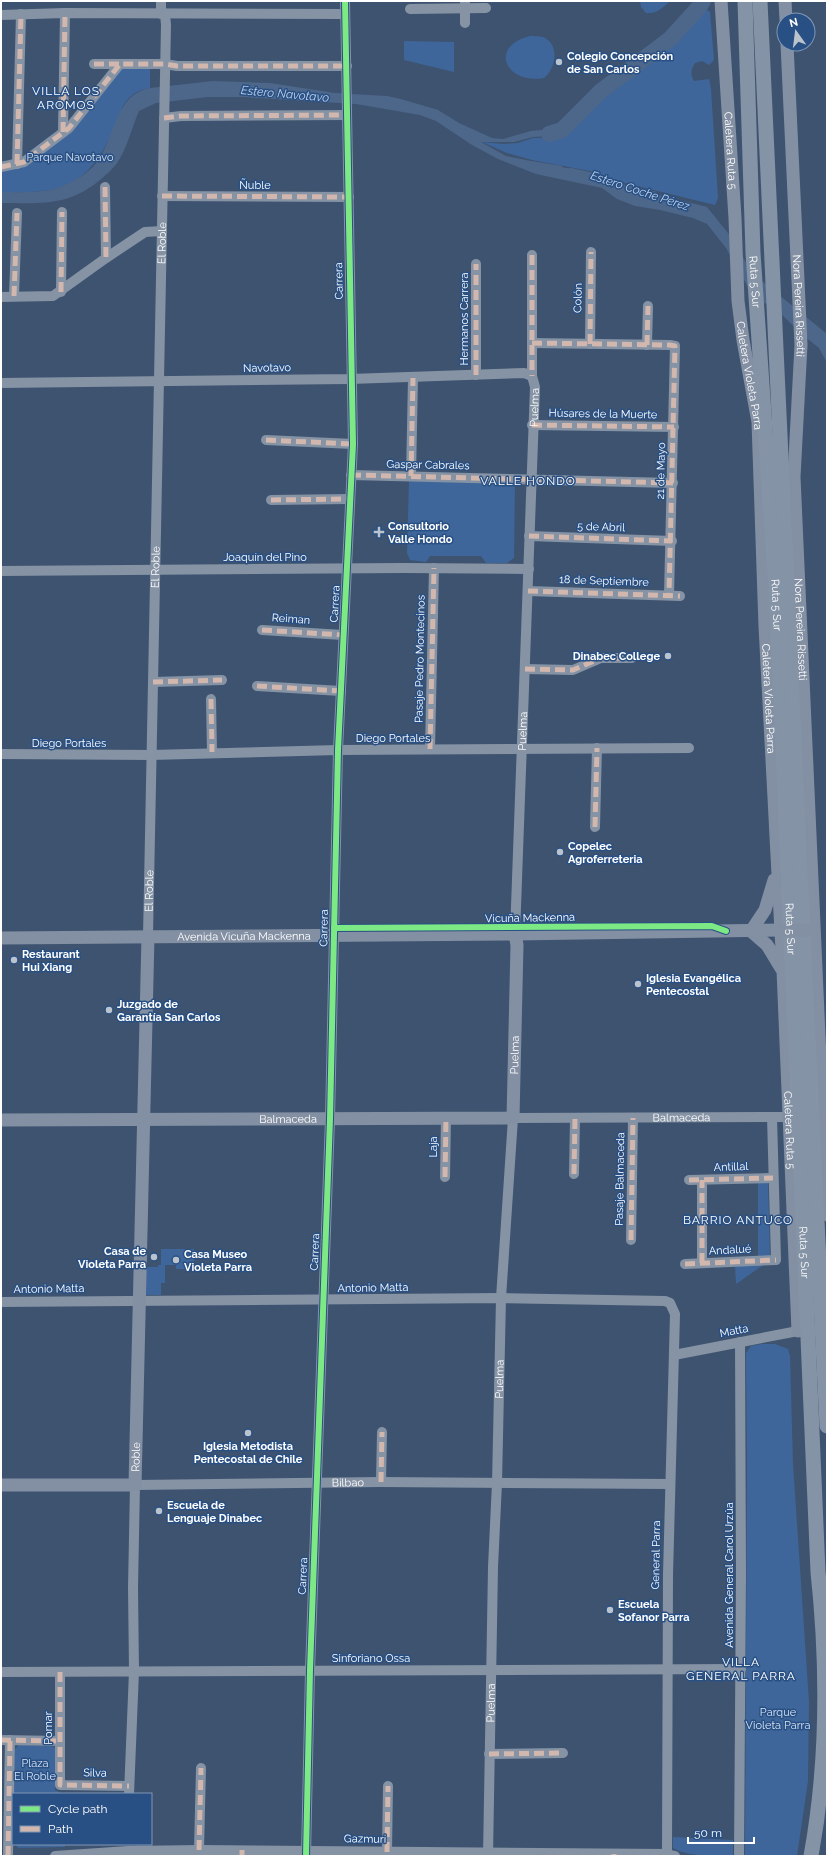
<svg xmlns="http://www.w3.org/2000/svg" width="828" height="1857" font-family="Raleway,sans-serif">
	<rect width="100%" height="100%" fill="#3e536f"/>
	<g fill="#3e669a">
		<path d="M640,1H670C662,8 657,14 646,13L641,7Z"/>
		<path d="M706,9L710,12L714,60L709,65L702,61L695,63C691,69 690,75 694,81L709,79L711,89L718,198L715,205L617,181L595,172L532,160L507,153L482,142L503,144L518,143L533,138H560L568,133L606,95L675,43Z"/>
		<path d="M530,36C534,36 539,36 543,37C560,44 556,68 544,78C507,85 487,47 530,36Z"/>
		<path d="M404,41L454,42V72L404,60Z"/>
		<path d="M150,65V88C137,90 130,95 123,106C109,142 94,182 50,190C34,193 17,192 1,192V168L69,130L121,66Z"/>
		<path d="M409,481L515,484L514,558L507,563H486L481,556H430L426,562L410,560L407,553Z"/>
		<path d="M758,1182H768L770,1257L758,1256Z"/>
		<path d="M161,1249H194V1269H176V1265H165V1283H161V1295H147L144,1293L145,1267H158V1265H161Z"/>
		<path d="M766,1263L736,1284L735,1265Z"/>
		<path d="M762,1344H775L788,1349L790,1356L793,1464L809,1702L808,1781L797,1856H745L747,1464L746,1353L751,1346Z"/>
		<path d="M19,1745L51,1746L56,1748L55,1790L63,1794H14L15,1749Z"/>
		<path d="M673,1837L733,1840V1856C716,1856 687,1857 673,1848Z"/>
		<path d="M18,1844H65V1847L18,1848L16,1845Z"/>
	</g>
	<path fill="#4d678b" d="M213,81L270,83L335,93L387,96L401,99L438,110L459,123L492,138L503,139L531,131L552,129L564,122L567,125L565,131L552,136L533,137L514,142H481L506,156L577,170L620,185L707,207L736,243L746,263L762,281L827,334V363L819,348L804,336L780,313L763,302L748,287L726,248L707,224L693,218L660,210L635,206L617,199L602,188L536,174L498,159L472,145L436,121L420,115L356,104L244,97H208L156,103L139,111C132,127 128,145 119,160C115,167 107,174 100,180C67,207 41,203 1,203V192C17,192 34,193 50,190C56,189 62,186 67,184C80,178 91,171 99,159C115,135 116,94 150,88Z"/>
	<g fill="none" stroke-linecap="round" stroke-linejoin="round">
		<g stroke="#4d678b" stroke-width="2.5">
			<path d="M529,162L561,167"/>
			<path d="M570,169L593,174"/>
			<path d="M597,176L620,185L656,193"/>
		</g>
		<path stroke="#4d678b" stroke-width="16" d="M549,134L562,130L601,91L670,39L700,6L703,1"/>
		<g stroke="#8593a5" stroke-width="10">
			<path d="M161,1V14"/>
			<path d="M410,9L486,8"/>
			<path d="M1,15L65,13L345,14"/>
			<path d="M465,23V1"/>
			<path d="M94,64H120"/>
			<path d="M164,118L181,116L347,115"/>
			<path d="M63,132L65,13"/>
			<path d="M17,164L21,14"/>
			<path d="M1,167L24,162L69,128L120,64H165L177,66H347"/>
			<path d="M105,187L106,258"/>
			<path d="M162,196L349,197"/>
			<path d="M61,292L62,212"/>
			<path d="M14,296L17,213"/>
			<path d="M1,297L53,296L106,258L145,232L162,231"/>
			<path d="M532,343L670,345L675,346L669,595"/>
			<path d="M590,344L591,252"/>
			<path d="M647,345L648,306"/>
			<path d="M476,375V264"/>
			<path d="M1,383L350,379L524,373L532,376"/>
			<path d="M532,425L674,427"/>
			<path d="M266,440L353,444"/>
			<path d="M351,475L673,483"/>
			<path d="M411,476L413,378"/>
			<path d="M271,500L349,499"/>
			<path d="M529,536L672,541"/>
			<path d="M1,571L403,568L529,569"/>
			<path d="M528,591L680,596"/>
			<path d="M262,630L343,635"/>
			<path d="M525,669L573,670L601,658H632"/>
			<path d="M153,682L222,680"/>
			<path d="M257,686L341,691"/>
			<path d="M211,699L212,752"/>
			<path d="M430,749L434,568"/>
			<path d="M1,754L151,755L338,750L689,748"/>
			<path d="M595,827L597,748"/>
			<path id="s1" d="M515,934L535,387L532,376V255"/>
			<path id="s2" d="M148,936L166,25L165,14"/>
			<path d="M574,1174L575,1118"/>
			<path d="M445,1177L446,1118"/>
			<path d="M689,1180L773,1178"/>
			<path d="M631,1240L633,1118"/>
			<path d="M702,1263V1180"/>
			<path d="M685,1264L776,1260L772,1117"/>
			<path d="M1,1302L501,1298L665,1301L670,1303L675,1314L668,1575L667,1854"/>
			<path d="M674,1355L798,1331"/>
			<path d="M381,1482L382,1432"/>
			<path d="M1,1672L741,1669"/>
			<path d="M60,1672V1785L129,1786"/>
			<path d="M1,1740L60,1741"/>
			<path d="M489,1754L563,1753"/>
			<path id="s3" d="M129,1794L134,1671L133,1588L135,1485L381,1482L670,1484"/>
			<path d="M199,1850L201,1768"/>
			<path d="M387,1852L388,1786"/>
			<path d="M8,1856L10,1740"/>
			<path d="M55,1856L128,1851L199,1850L667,1854L675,1856"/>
			<path d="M306,1856L310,1670L330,1119L338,750L353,444L345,1"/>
			<path id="s4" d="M488,1856L493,1567L497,1483L501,1298L513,1118L789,1117"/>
			<path d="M739,1856L741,1575L740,1342"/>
		</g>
		<g stroke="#8390a3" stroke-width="13">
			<path id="s5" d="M721,1L735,218L738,301L743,340L758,422L765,626L783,970L798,1331"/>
			<path d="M785,1L786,20"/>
			<path id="s6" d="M787,44L801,345L794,477L827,1215"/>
			<path d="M751,931L765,910L774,880"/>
			<path d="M751,931L767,945L781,968"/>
			<path id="s7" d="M1,938L515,934L785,930"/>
			<path id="s8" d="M1,1120L513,1118L517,945L515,934"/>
			<path id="s9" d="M1,1485H135L148,936"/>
		</g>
		<g stroke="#8493a5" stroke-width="15">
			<path id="s10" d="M745,1L753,253L776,589L818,1572C828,1666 828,1763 811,1856"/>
			<path d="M760,1L802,913L827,1426"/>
		</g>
		<path stroke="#8390a3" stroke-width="13" d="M785,930H811"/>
		<g stroke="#d1b7ad" stroke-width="5" stroke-dasharray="10 5" stroke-linecap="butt">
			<path d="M94,64H120"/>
			<path d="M164,118L181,116L347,115"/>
			<path d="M63,132L65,13"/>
			<path d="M17,164L21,14"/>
			<path d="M1,167L24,162L69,128L120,64H165L177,66H347"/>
			<path d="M105,187L106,258"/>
			<path d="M162,196L349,197"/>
			<path d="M532,255V376"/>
			<path d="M61,292L62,212"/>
			<path d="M14,296L17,213"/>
			<path d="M532,343L670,345L675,346L669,595"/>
			<path d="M590,344L591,252"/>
			<path d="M647,345L648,306"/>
			<path d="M476,375V264"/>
			<path d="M532,425L674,427"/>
			<path d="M266,440L353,444"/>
			<path d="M351,475L673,483"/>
			<path d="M411,476L413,378"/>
			<path d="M271,500L349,499"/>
			<path d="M529,536L672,541"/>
			<path d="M528,591L680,596"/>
			<path d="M262,630L343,635"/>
			<path d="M525,669L573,670L601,658H632"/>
			<path d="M153,682L222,680"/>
			<path d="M257,686L341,691"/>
			<path d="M211,699L212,752"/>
			<path d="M430,749L434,568"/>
			<path d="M595,827L597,748"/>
			<path d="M574,1174L575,1118"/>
			<path d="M445,1177L446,1118"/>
			<path d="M689,1180L773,1178"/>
			<path d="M631,1240L633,1118"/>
			<path d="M702,1263V1180"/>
			<path d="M685,1264L776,1260"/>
			<path d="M381,1482L382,1432"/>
			<path d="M60,1672V1785L129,1786"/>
			<path d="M1,1740L60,1741"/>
			<path d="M489,1754L563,1753"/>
			<path d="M199,1850L201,1768"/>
			<path d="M242,1850V1856"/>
			<path d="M387,1852L388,1786"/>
			<path d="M614,1854V1856"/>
			<path d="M8,1856L10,1740"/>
		</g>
		<g stroke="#295084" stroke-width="8">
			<g id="cycleway">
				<path d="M334,928L712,926L726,931"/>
				<path d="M306,1856L310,1670L330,1119L338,750L353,444L345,1"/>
			</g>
		</g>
		<use href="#cycleway" stroke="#7ce984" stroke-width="6"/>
	</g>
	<g fill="#bbc3cd" stroke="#295084" stroke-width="1.5">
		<circle cx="559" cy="62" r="4"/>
		<path d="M377 526h4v4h4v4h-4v4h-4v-4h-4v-4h4z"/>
		<circle cx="668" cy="656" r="4"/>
		<circle cx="560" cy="852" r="4"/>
		<circle cx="14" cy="960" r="4"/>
		<circle cx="638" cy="984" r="4"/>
		<circle cx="109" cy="1010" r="4"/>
		<circle cx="154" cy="1257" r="4"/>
		<circle cx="176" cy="1260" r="4"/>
		<circle cx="248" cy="1433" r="4"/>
		<circle cx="159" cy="1511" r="4"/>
		<circle cx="610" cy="1610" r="4"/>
	</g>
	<g text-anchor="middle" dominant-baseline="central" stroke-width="3" stroke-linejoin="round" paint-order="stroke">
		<g font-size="11" font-weight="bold" fill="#fff" stroke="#295084" text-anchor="start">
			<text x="567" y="56">Colegio Concepción<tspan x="567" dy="13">de San Carlos</tspan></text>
			<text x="388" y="526">Consultorio<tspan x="388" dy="13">Valle Hondo</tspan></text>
			<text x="660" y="656" text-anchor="end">Dinabec College</text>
			<text x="568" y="846">Copelec<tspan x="568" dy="13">Agroferreteria</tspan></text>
			<text x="22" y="954">Restaurant<tspan x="22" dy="13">Hui Xiang</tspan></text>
			<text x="646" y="978">Iglesia Evangélica<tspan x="646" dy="13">Pentecostal</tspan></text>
			<text x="117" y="1004">Juzgado de<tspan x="117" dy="13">Garantía San Carlos</tspan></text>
			<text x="146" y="1251" text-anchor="end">Casa de<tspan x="146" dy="13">Violeta Parra</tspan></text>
			<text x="184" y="1254">Casa Museo<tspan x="184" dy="13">Violeta Parra</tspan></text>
			<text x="248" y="1446" text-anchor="middle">Iglesia Metodista<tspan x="248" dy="13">Pentecostal de Chile</tspan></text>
			<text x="167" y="1505">Escuela de<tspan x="167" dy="13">Lenguaje Dinabec</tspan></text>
			<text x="618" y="1604">Escuela<tspan x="618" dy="13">Sofanor Parra</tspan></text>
		</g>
		<g font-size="11" fill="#fff" stroke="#295084">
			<text stroke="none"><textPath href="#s5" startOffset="150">Caletera Ruta 5</textPath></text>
			<text x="255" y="185">Ñuble</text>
			<text stroke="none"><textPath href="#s2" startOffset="693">El Roble</textPath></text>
			<text transform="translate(339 281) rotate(-91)">Carrera</text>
			<text stroke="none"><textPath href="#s10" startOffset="281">Ruta 5 Sur</textPath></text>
			<text transform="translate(578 298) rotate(-89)">Colón</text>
			<text stroke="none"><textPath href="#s6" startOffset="262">Nora Pereira Rissetti</textPath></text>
			<text transform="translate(464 319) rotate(-90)">Hermanos Carrera</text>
			<text transform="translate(267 368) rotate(-1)">Navotavo</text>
			<text stroke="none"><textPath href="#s5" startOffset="376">Caletera Violeta Parra</textPath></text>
			<text stroke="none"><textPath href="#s1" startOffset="527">Puelma</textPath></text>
			<text transform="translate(603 414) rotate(1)">Húsares de la Muerte</text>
			<text transform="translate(428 465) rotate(1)">Gaspar Cabrales</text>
			<text transform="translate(661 471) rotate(-89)">21 de Mayo</text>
			<text transform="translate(601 527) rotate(2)">5 de Abril</text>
			<text x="265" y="557">Joaquín del Pino</text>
			<text stroke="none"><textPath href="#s2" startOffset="369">El Roble</textPath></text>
			<text transform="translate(604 581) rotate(2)">18 de Septiembre</text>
			<text transform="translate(335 604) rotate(-87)">Carrera</text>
			<text stroke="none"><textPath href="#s10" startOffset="605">Ruta 5 Sur</textPath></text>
			<text transform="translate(291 619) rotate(4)">Reiman</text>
			<text stroke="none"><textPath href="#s6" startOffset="586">Nora Pereira Rissetti</textPath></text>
			<text transform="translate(420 659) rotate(-89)">Pasaje Pedro Montecinos</text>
			<text stroke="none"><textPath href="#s5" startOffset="700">Caletera Violeta Parra</textPath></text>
			<text stroke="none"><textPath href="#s1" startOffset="203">Puelma</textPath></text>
			<text x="393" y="738">Diego Portales</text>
			<text x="69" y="743">Diego Portales</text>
			<text stroke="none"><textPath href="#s2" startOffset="45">El Roble</textPath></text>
			<text transform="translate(530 918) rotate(-1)">Vicuña Mackenna</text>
			<text transform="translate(324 928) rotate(-89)">Carrera</text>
			<text stroke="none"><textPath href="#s10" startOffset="929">Ruta 5 Sur</textPath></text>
			<text stroke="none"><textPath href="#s7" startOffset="243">Avenida Vicuña Mackenna</textPath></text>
			<text stroke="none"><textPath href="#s8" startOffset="575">Puelma</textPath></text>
			<text stroke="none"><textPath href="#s4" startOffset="907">Balmaceda</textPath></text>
			<text stroke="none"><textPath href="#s8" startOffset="287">Balmaceda</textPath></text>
			<text stroke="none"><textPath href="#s5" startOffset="1132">Caletera Ruta 5</textPath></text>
			<text transform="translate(433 1147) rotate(-90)">Laja</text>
			<text transform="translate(731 1167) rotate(-2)">Antillal</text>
			<text transform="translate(620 1179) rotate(-89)">Pasaje Balmaceda</text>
			<text transform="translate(730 1250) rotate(-3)">Andalué</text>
			<text transform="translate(315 1252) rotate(-88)">Carrera</text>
			<text stroke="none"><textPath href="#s10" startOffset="1253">Ruta 5 Sur</textPath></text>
			<text transform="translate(373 1288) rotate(-1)">Antonio Matta</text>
			<text transform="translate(49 1289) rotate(-1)">Antonio Matta</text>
			<text transform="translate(734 1331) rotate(-11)">Matta</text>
			<text stroke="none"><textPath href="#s4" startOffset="477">Puelma</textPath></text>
			<text stroke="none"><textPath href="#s9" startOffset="162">Roble</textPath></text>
			<text stroke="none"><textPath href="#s3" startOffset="522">Bilbao</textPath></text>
			<text transform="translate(656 1555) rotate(-89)">General Parra</text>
			<text transform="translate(729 1575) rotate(-90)">Avenida General Carol Urzúa</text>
			<text transform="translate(303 1576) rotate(-88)">Carrera</text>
			<text x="371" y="1658">Sinforiano Ossa</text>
			<text stroke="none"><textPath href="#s4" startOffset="153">Puelma</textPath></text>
			<text transform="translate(48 1728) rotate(-90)">Pomar</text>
			<text transform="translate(95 1773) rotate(1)">Silva</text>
			<text transform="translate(365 1839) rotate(1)">Gazmuri</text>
		</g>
		<g font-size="11" fill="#d7e4f6" stroke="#295084">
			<text x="70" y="157">Parque Navotavo</text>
			<text x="778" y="1712">Parque<tspan x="778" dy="13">Violeta Parra</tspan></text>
			<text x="35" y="1763">Plaza<tspan x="35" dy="13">El Roble</tspan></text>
		</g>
		<g font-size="12" letter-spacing="1" fill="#fff" stroke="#295084">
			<text x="66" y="91">VILLA LOS<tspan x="66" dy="14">AROMOS</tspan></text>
			<text x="528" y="481">VALLE HONDO</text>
			<text x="738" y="1220">BARRIO ANTUCO</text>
			<text x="741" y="1662">VILLA<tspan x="741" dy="14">GENERAL PARRA</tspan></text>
		</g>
		<g font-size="12" font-style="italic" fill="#bfd4ee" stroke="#295084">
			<text transform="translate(285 94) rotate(5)">Estero Navotavo</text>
			<text transform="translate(640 191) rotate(18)">Estero Coche Pérez</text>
		</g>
	</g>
	<rect width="828" height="1857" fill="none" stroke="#ffffff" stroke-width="4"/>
	<rect x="12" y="1793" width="140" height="52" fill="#295084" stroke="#7f96b5"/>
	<rect x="20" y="1806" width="20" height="6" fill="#7ce984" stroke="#7f96b5"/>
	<text x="48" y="1813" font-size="12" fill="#ffffff">Cycle path</text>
	<rect x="20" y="1826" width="20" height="6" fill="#d1b7ad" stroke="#7f96b5"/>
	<text x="48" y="1833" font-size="12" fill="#ffffff">Path</text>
	<g transform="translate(796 32) rotate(346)"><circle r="19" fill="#295084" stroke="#7f96b5"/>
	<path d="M0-3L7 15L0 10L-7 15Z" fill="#bbc3cd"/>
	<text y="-6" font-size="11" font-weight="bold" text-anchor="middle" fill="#ffffff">N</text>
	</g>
	<path d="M688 1837v6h66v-6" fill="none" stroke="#ffffff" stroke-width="2"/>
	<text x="694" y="1837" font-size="12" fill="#ffffff" stroke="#295084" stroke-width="3" paint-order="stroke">50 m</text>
</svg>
